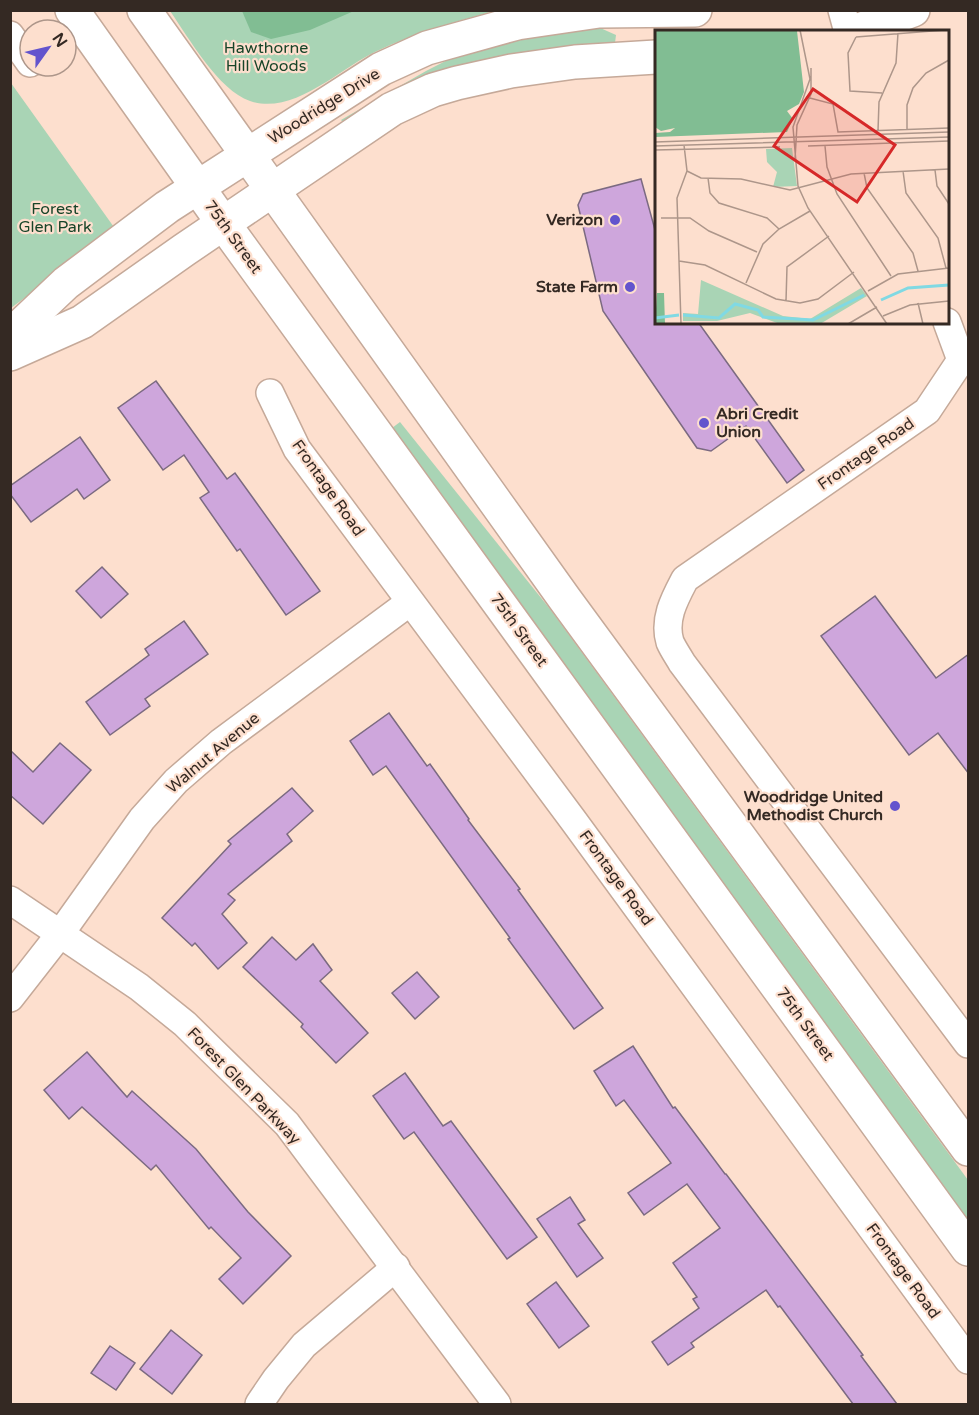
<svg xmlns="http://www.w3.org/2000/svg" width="979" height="1415" font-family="'Varela Round',sans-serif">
	<rect width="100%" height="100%" fill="#fddfce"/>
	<g fill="#a9d4b5">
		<path d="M170,11H494C455,22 415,33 377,51C340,68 294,116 250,101C218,90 189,38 170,11Z"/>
		<path d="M598,27L616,35L615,43L366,109L343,122L341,120L426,71L469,49L502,38Z"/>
		<path d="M11,83L116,230L11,308Z"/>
		<path d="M400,422L550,609L968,1180V1221L602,722L392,428Z"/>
	</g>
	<path fill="#81bd93" d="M242,11H354L310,30L271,39L251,32Z"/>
	<g fill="#cea6dc" stroke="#7b6a81" stroke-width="1.5">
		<path d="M641,179L657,237V322H698L804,470L787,483L746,426L711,451L697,448L603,311L578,205L583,194Z"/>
		<path d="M156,381L227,479L235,473L320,591L286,615L240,549L237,551L200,498L209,492L184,455L163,470L118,408Z"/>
		<path d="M80,437L110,480L84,499L77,489L31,522L10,494V486Z"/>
		<path d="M102,567L128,594L101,618L76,591Z"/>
		<path d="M875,596L936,678L969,654V774L938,733L909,755L821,636Z"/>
		<path d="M184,621L208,654L145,699L150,706L110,735L86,702L149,655L145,649Z"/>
		<path d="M389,713L427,766L430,764L469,819L468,820L520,889L518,890L603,1008L574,1029L508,939L510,938L386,766L373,775L350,741Z"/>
		<path d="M60,743L91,770L43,824L10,795V750L33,772Z"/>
		<path d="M292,788L313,811L287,834L292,841L228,894L235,900L222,914L247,943L218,969L195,943L192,946L162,918L231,844L228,841Z"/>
		<path d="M272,937L296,960L313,944L332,970L320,981L368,1033L336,1063L301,1027L303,1024L243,967Z"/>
		<path d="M417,972L439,997L415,1019L392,993Z"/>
		<path d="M633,1046L673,1108L675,1107L725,1174H726L863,1355L861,1356L897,1404H853L780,1306L778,1307L766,1290L691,1343L694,1347L668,1365L652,1342L699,1308L693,1299L697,1297L673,1263L720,1228L687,1184L644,1215L628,1193L671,1163L624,1100L616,1106L594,1071Z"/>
		<path d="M87,1052L127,1097L132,1091L196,1149L248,1212L291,1256L243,1304L219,1279L241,1258L211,1227L209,1229L156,1165L151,1170L82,1107L69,1119L44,1090Z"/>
		<path d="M405,1073L443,1126L451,1121L537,1237L507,1259L414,1132L404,1139L373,1096Z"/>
		<path d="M570,1197L585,1220L578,1224L603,1258L577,1277L537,1219Z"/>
		<path d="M556,1282L589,1326L559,1348L527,1304Z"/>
		<path d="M171,1330L202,1355L172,1394L140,1369Z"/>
		<path d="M110,1346L135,1363L116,1390L91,1373Z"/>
	</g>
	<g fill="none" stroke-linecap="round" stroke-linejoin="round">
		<g stroke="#c5a999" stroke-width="30">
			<g id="minor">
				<path d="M842,10L848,32"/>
				<path d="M10,35L30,63"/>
				<path d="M947,322L961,360L927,411L685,579C675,598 663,619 670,642C673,649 678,656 682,663L968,1044"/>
				<path d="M270,393L297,449L573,820L968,1360"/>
				<path d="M10,900L139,987L185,1024L287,1124L497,1404"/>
				<path d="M10,998L60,934L142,819L176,781L221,742L410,602"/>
				<path d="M259,1404L276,1379L304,1345L396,1267"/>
			</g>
		</g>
		<g stroke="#c5a999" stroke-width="36">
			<g id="tertiary">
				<path d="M854,32L913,10"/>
				<path d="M10,336L66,283L167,207L381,69L427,48L517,23L599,11L695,10"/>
				<path d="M10,354L82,322L184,250L392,109L433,90L457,83L511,71L575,62L656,57"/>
			</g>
		</g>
		<g stroke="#c5a999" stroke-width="36">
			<g id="secondary">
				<path d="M72,10L223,223L968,1249"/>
				<path d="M144,10L564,598L968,1149"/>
			</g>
		</g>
		<use href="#minor" stroke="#fff" stroke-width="27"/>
		<use href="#tertiary" stroke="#fff" stroke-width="33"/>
		<use href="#secondary" stroke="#fff" stroke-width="33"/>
	</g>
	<g fill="#6354cd" stroke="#fddfce" stroke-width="2">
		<circle cx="615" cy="220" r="6"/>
		<circle cx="630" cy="287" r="6"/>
		<circle cx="704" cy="423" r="6"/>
		<circle cx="895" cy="806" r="6"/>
	</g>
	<g text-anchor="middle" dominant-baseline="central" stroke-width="4.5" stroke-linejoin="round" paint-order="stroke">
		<g font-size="16" fill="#174428" stroke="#fddfce">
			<text x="266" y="48">Hawthorne<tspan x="266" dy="18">Hill Woods</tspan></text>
			<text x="55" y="209">Forest<tspan x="55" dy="18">Glen Park</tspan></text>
		</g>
		<g font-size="16" fill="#342923" stroke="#fddfce">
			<text transform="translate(324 106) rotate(-32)">Woodridge Drive</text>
			<text transform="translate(233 237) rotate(54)">75th Street</text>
			<text transform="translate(866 454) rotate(-35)">Frontage Road</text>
			<text transform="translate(328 488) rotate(55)">Frontage Road</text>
			<text transform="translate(519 630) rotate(54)">75th Street</text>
			<text transform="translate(213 753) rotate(-40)">Walnut Avenue</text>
			<text transform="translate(616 878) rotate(54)">Frontage Road</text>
			<text transform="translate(805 1024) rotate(54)">75th Street</text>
			<text transform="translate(244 1086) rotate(46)">Forest Glen Parkway</text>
			<text transform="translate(903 1271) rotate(54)">Frontage Road</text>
		</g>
		<g font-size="16" font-weight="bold" fill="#342923" stroke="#fddfce" text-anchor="end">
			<text x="603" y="220">Verizon</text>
			<text x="618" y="287">State Farm</text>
			<text x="716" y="414" text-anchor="start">Abri Credit<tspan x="716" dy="18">Union</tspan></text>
			<text x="883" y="797">Woodridge United<tspan x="883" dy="18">Methodist Church</tspan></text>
		</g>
	</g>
	<g transform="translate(655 30)">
		<rect width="294" height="294" fill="#fddfce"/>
		<path d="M137,118L142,156L118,157L122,142L112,132L111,119ZM46,250L128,286L155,289L206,258L212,266L165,294H125L95,283L62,291H28V283L43,284Z" fill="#a9d4b5"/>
		<path d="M0,0L142,1L149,62L144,74L132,81L138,89L132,102L0,107V103L15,102L20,98L6,101L0,97ZM2,263H9L10,294H0Z" fill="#81bd93"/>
		<path fill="none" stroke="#80d9e3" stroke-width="3" d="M226,270L253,258L294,255M28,285L64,288L80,274L103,280L108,287L158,290L209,265M0,288L24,285"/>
		<path fill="none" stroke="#ad968a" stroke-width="1.5" d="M145,0L155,49L138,97L143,156L153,178L232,294M201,7L290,0M201,7L193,23L195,61L227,63M151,67L178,74L183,102L294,98M252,99V75L258,58L271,43L294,30M223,101L224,72L241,33L243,3M0,112L294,102M0,116L294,107M153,116L294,111M170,116L172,137L182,164L236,246M0,120L125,117M140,129L142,95L156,64V38M280,140L282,156L294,174M32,141L46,148L86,149L135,160L196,144L294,139M248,141L251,163L283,208L291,238M209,143L212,158L258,223L263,241M53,148L55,163L64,173L112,188L124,199M6,188H35L54,201L102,222M24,231L50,235L121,269L145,273L163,269L199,242M91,253L108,214L124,199L155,181M213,261L243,244L294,238M131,271L132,237L174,206M263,273L268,294M228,286L255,275L294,271M26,294L22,168L32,141L29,115M193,294L222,277"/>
		<path fill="#d62828" fill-opacity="0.15" stroke="#d62828" stroke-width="3" d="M158,59L240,115L202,172L119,116Z"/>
		<rect width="294" height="294" fill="none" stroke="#342923" stroke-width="3"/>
	</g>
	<rect width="979" height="1415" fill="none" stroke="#342923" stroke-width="24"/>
	<g transform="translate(48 48) rotate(56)"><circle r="28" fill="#fddfce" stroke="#ad968a" stroke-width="1.5"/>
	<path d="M0-4.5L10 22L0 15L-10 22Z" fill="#6354cd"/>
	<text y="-9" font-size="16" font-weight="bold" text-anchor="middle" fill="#342923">N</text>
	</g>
</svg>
